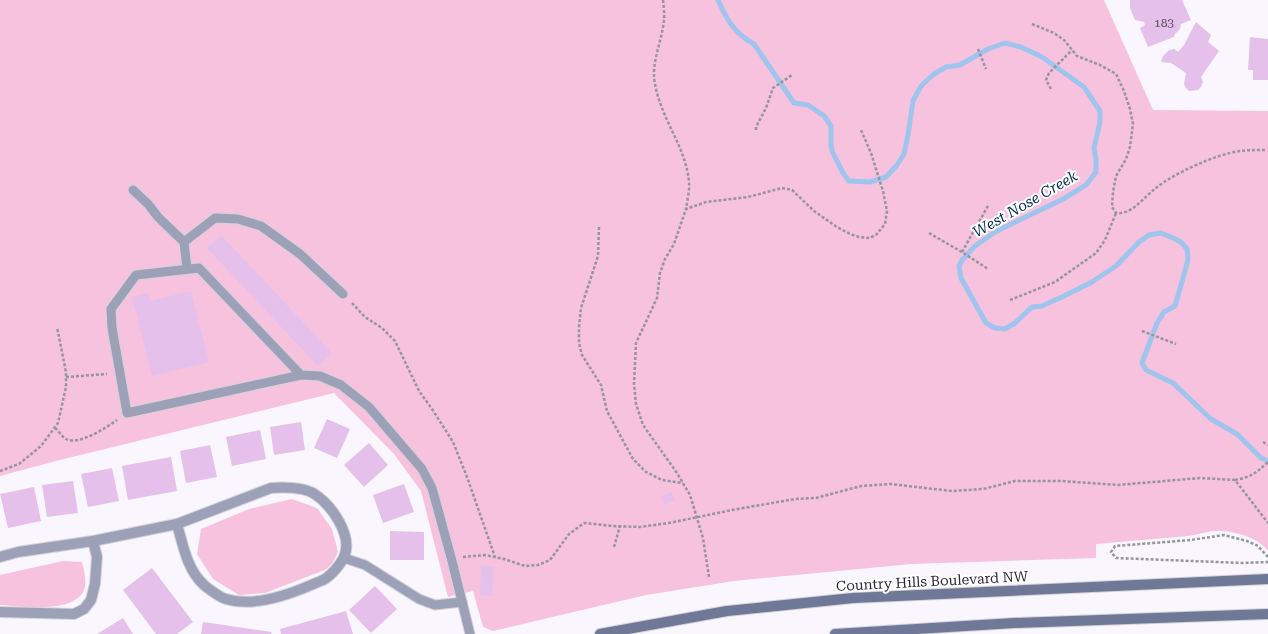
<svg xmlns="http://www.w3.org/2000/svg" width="1268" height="634" font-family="'Roboto Serif',serif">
	<rect width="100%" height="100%" fill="#f9f7fd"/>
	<g fill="#f6c2de">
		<path d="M0,0H1104L1153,110L1268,111V551C1259,538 1237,532 1221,531C1210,530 1199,535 1188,536C1158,539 1127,541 1096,544V558L911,564L734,581L646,595L493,631L483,627L473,591L448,597L421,491L394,454L334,393L56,461L0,476Z"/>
		<path d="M292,499L317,508L332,529L338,552L332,564L325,570L265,593L239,595L213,579L197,554L201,529L249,509Z"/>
		<path d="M63,561L82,562C84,570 88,584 83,592C70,614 21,606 0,605V575Z"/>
	</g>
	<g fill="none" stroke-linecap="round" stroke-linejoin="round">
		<path stroke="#9fc4ee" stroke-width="5" d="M718,0C727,20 734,33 754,44L794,103L808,105L824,116L831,126V144L832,151L843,173L849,181L870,182L886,177L897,165L904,154L908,135L913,101L921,86L934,74L946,67L960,65L988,49L1005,43L1021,47L1042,57L1084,87L1100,111V122L1094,148L1096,160V172L1086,185L1063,199L995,232L975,246L962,260L959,266L961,278L986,323L995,328L1005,329L1015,323L1032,307L1042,306L1064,296L1092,282L1116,266L1139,242L1149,235L1161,233L1173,238L1181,242L1187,249L1188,260L1178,296L1175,306L1164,312L1157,323L1142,363L1146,370L1173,383L1211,419L1237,434L1261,458L1268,461"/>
	</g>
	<g fill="#e5c0eb">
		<path d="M1130,0H1182L1191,20L1181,24L1180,29L1175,34L1174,37L1148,47L1140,28L1145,25L1144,22L1135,20L1130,8Z"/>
		<path d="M1196,22L1211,35L1208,42L1219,51L1201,77L1203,82L1201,87L1198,90L1189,91L1186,88L1184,84L1186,73L1171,63L1161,62L1163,56L1169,50L1174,49L1178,52L1184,45Z"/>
		<path d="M1250,37L1268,39V80H1253V70H1248Z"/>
		<path d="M221,235L332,353L318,366L207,248Z"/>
		<path d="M191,291L209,362L152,376L132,297L148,293L150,301Z"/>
		<path d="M327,419L350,429L337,458L314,448Z"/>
		<path d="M301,422L305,450L274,455L270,427Z"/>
		<path d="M260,430L266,459L232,466L226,437Z"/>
		<path d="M369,443L388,465L364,487L344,465Z"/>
		<path d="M210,445L217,477L186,483L180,451Z"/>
		<path d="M171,457L177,491L128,500L122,466Z"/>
		<path d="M112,468L119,501L88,507L81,474Z"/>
		<path d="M73,481L78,513L47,517L42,485Z"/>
		<path d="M404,484L414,512L383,523L373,495Z"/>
		<path d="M34,487L41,521L8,528L0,494Z"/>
		<path d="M671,492L675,500L665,505L661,497Z"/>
		<path d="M390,531L424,532V560H390Z"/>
		<path d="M481,566L494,567L492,596L480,595Z"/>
		<path d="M152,568L193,622L177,634H156L123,590Z"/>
		<path d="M375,586L397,609L371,633L349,610Z"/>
		<path d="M346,611L353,634H281L280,629Z"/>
		<path d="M123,618L133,634H97Z"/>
		<path d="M203,622L272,632L271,634H201Z"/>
	</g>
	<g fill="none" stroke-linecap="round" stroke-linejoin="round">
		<g stroke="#d4d2d9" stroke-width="11">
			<g id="lane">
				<path d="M133,190L148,204L158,217L184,242"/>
				<path d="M187,269L184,242L215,218L238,219L261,226L300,254L343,294"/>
				<path d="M301,375L199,268L136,275L111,309L112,328L127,413L301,375L320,376L341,385L369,407L422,469L432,488L452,561L470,634"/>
				<path d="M344,558L365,565L419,599L435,605L462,602"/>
			</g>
		</g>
		<g stroke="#d4d2d9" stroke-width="12">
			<g id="street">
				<path d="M0,557L18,552L93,541L177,524L271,488C282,487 302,487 313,493C331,504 355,537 343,559C339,566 332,574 325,579C321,581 316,583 311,585C288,595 252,607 226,599C221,598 207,588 203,584C187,569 183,545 177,524"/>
				<path d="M0,612L74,614L84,609L91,600L95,584L97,557L93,541"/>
			</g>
		</g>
		<g stroke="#d4d2d9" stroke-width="12">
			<g id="secondary">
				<path d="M600,634L727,611L853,598L1268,579"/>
				<path d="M835,634L1014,623L1268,614"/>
			</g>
		</g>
		<g stroke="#96949c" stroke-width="2.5" stroke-dasharray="3 2" stroke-linecap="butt">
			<path d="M663,0C664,9 665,18 663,27C660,46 651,65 655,84C661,119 686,147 689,182C690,190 687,201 686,209"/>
			<path d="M1032,24L1054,33L1064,40L1077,56L1100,65L1116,74L1124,91L1130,109L1133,124L1130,147L1126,159L1116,176L1113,192L1112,207L1116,213C1132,215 1144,197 1156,188C1174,173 1217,154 1240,151C1248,150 1256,150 1265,150"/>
			<path d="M978,49L986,69"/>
			<path d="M1051,89L1046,80L1049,73L1072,50"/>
			<path d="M756,130V127L766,108L773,88L792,75"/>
			<path d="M599,227L598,256L581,308L579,327V343L582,355L601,385L607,411L633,459L646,472L662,480L683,483"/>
			<path d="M929,233L962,252L988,269"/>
			<path d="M962,252L989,204"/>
			<path d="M1010,300L1055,282L1096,253L1105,240L1116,213"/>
			<path d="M352,303L365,317L382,328L395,341L419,391L432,409L453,442L467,477L495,557"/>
			<path d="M1142,331L1176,344"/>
			<path d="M66,377L107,374"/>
			<path d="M55,428C59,431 62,437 66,439C79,446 107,427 117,420"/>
			<path d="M1263,442L1268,445"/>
			<path d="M0,471L19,464L41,446L58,423L66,387V372L57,327"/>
			<path d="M1235,480C1251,477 1256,473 1268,462"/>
			<path d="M614,547L620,526"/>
			<path d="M463,557L485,555L504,559L525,566L538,565L550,560L569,534L584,523L612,526L640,527L669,523L732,510L795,499L816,498L861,486L890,484L952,491L983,489L1015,481H1061L1118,485L1200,478L1235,480L1268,523"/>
			<path d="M1268,557L1258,546L1247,541L1224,535L1191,540L1115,546L1111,552L1116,558L1242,563L1268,562"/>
			<path d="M709,577L703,538L690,495L677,473L643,425L636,404L634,384L636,343L657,298L660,273L665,259L674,244L686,209L706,202L748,197L782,188L792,190L814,211L837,227L850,234L859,237L870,238L877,234L885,224L887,211L883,191L871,153L861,130"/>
		</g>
		<use href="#lane" stroke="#9ca1b7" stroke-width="9"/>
		<use href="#street" stroke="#9ca1b7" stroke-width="10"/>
		<use href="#secondary" stroke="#707897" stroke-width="10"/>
	</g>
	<g text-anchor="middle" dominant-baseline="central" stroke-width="4" stroke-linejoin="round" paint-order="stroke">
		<g font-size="12" fill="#5a4f61">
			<text x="1164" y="23">183</text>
		</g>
		<g font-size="14" fill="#2c2933" stroke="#fff">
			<text transform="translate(932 581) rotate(-3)">Country Hills Boulevard NW</text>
		</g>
		<g font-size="15" font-style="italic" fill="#062f55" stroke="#fff">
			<text transform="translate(1025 204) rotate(-30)">West Nose Creek</text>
		</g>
	</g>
</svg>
